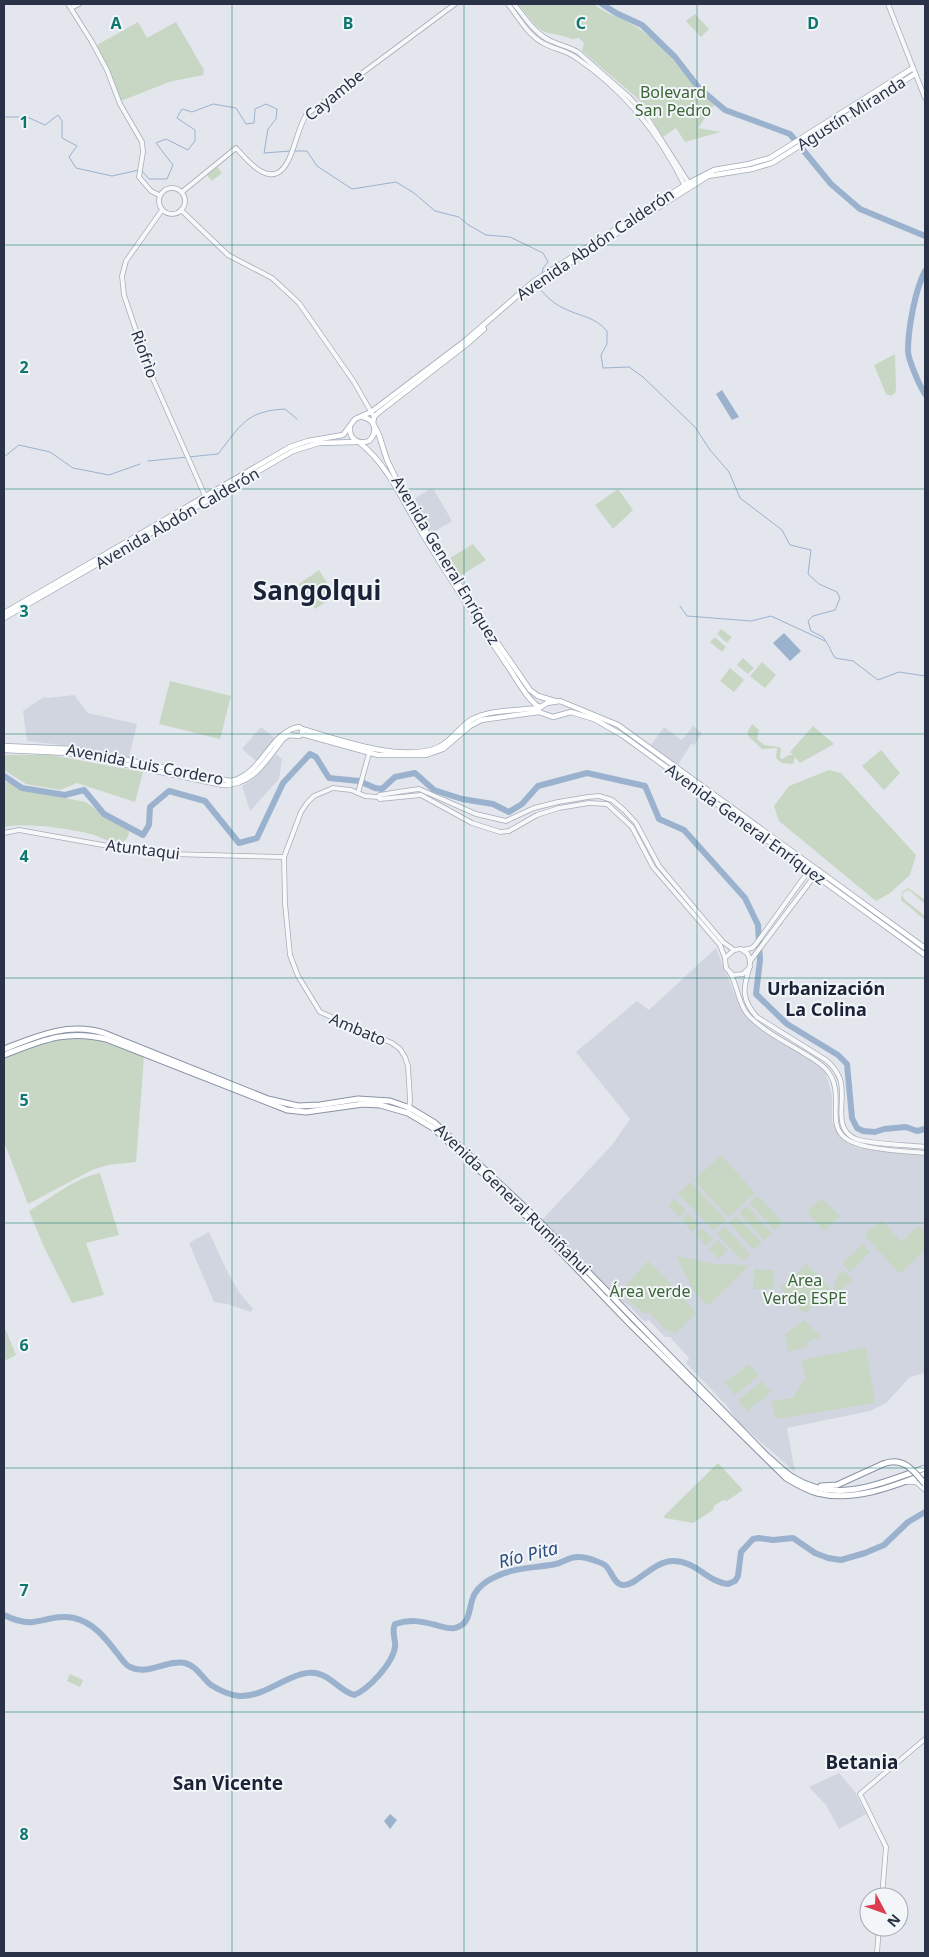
<svg xmlns="http://www.w3.org/2000/svg" width="929" height="1957" font-family="'Noto Sans',sans-serif">
	<rect width="100%" height="100%" fill="#e3e6ec"/>
	<g fill="#d1d5df">
		<path d="M430,489L434,490L452,521L430,534L411,501Z"/>
		<path d="M74,695L88,713L137,724L129,758L79,747L27,741L23,711L44,697L49,698Z"/>
		<path d="M693,726L702,733L694,745L691,744L678,765L651,745L664,727L681,740L684,738Z"/>
		<path d="M261,727L275,738L256,761L242,749Z"/>
		<path d="M276,754L282,759L279,779L250,811L242,786L253,779Z"/>
		<path d="M716,948L739,1005L745,1015L752,1022L820,1067L826,1073L832,1096V1122L841,1138L850,1145L859,1148L925,1156V1373L910,1377L886,1403L870,1411L787,1428L795,1472L738,1422L728,1407L686,1363L689,1358L670,1337H665L649,1320L645,1322L630,1307L614,1296L541,1221L612,1145L630,1119L576,1052L637,1001L649,1010Z"/>
		<path d="M209,1232L228,1273L239,1292L253,1309L251,1312L227,1304L214,1302L189,1243Z"/>
		<path d="M839,1773L855,1792L866,1814L839,1829L826,1805L809,1787Z"/>
	</g>
	<g fill="#c8d7c4">
		<path d="M518,4H594C606,15 621,17 635,26C665,45 687,80 715,104L698,128L720,132L685,142L676,128L663,137L645,107L636,97L582,51L584,43L579,38L572,39L563,36L544,32L536,26Z"/>
		<path d="M695,14L709,29L701,37L686,21Z"/>
		<path d="M138,22L147,38L176,22L204,70L203,75L169,82L121,101L97,45Z"/>
		<path d="M217,167L222,173L212,181L207,175Z"/>
		<path d="M895,354L896,389L895,393L891,396L886,394L874,365Z"/>
		<path d="M618,489L633,510L613,529L595,505Z"/>
		<path d="M473,544L486,560L458,577L447,560Z"/>
		<path d="M319,570L335,596L315,609L299,584Z"/>
		<path d="M721,629L732,637L727,643L717,634Z"/>
		<path d="M715,637L726,647L722,652L710,642Z"/>
		<path d="M743,658L754,668L748,674L737,665Z"/>
		<path d="M762,662L776,675L765,688L750,676Z"/>
		<path d="M730,668L744,680L734,692L720,681Z"/>
		<path d="M170,681L231,696L220,739L159,724Z"/>
		<path d="M752,724L759,730L757,739L764,745L779,747L781,749L780,758L782,759L789,755H793L790,752L813,726L834,744L800,763L795,757L793,764L782,763L776,758L777,748L762,749L748,736V731Z"/>
		<path d="M881,750L900,773L884,790L862,766Z"/>
		<path d="M4,755H51L143,772L135,802L77,783L60,790L26,784L4,770Z"/>
		<path d="M829,770L841,773L916,855L910,875L890,893L876,901L779,821L774,806L789,786Z"/>
		<path d="M4,781L32,792L86,802L95,809L119,819L129,831C129,834 128,839 124,841C114,846 104,838 94,835C73,829 25,822 4,827Z"/>
		<path d="M908,888L925,900V904L909,890L904,892L902,895L905,900L925,916V920L901,900L902,892Z"/>
		<path d="M69,1037L98,1040L144,1057L136,1162L108,1165L92,1170L28,1204L4,1142V1058L42,1043Z"/>
		<path d="M721,1155L755,1193L728,1217L694,1180Z"/>
		<path d="M100,1173L119,1235L86,1243L104,1295L72,1303L44,1247L29,1211C51,1198 75,1178 100,1173Z"/>
		<path d="M691,1182L726,1220L714,1231L678,1194Z"/>
		<path d="M757,1195L783,1222L775,1230L749,1203Z"/>
		<path d="M821,1198L840,1216L824,1231L807,1213Z"/>
		<path d="M675,1199L686,1211L679,1217L668,1205Z"/>
		<path d="M747,1206L772,1233L764,1240L739,1213Z"/>
		<path d="M688,1213L699,1225L692,1232L682,1220Z"/>
		<path d="M736,1216L762,1243L754,1250L729,1223Z"/>
		<path d="M882,1220L901,1242L919,1225L925,1232V1250L900,1274L864,1235Z"/>
		<path d="M725,1227L750,1254L742,1261L717,1234Z"/>
		<path d="M702,1228L713,1240L706,1246L695,1234Z"/>
		<path d="M718,1240L728,1250L719,1259L709,1249Z"/>
		<path d="M863,1244L870,1252L850,1272L842,1263Z"/>
		<path d="M676,1256L716,1264L750,1265L708,1306L693,1290Z"/>
		<path d="M648,1261L678,1291L696,1313L675,1334L672,1331H667L649,1312L645,1314L619,1293Z"/>
		<path d="M806,1264L831,1289L805,1314L780,1288Z"/>
		<path d="M754,1269L774,1270L773,1289H753Z"/>
		<path d="M843,1270L854,1281C848,1283 843,1289 836,1292L833,1289L837,1277Z"/>
		<path d="M804,1320L821,1337L808,1341V1346L788,1352L785,1334Z"/>
		<path d="M4,1326L16,1355L4,1361Z"/>
		<path d="M866,1347L875,1403L775,1419L772,1401L793,1398L805,1378L802,1360Z"/>
		<path d="M749,1364L759,1376L735,1395L725,1383Z"/>
		<path d="M762,1381L771,1392L747,1411L738,1400Z"/>
		<path d="M718,1463L743,1490L727,1501L723,1500L714,1506L713,1510L693,1523L665,1518L664,1516Z"/>
		<path d="M70,1674L83,1680L80,1687L67,1681Z"/>
	</g>
	<g fill="#9bb2cf">
		<path d="M722,390L739,417L732,420L716,394Z"/>
		<path d="M784,633L801,651L790,661L773,643Z"/>
		<path d="M390,1814L397,1820L390,1829L384,1821Z"/>
	</g>
	<g fill="none" stroke-linecap="round" stroke-linejoin="round">
		<g stroke="#9bb2cf" stroke-width="1">
			<path d="M4,117H27L45,125L58,115L62,121V138L77,146L69,157L76,168L112,176L139,170"/>
			<path d="M294,151H307L317,166L352,189L396,182L414,193L435,211L459,217L467,224L486,235L510,237L543,253L548,262L543,268L542,275"/>
			<path d="M142,171L149,179H167L173,165L156,143L166,139L188,150L195,141V130L177,118L182,109L192,112L213,104L236,108L246,124L254,123L255,109L266,104L277,109L276,119L268,129L264,153L290,151"/>
			<path d="M541,279L539,288C546,296 553,303 563,308C581,317 594,316 607,331V344L601,355L603,368L629,367L643,377L695,427L710,450L729,472L740,498L782,530L790,545L811,550L808,574L819,584L837,592L840,598L835,610L813,616L808,621L811,631L823,637L830,648"/>
			<path d="M4,457L19,445L50,452L73,468L109,475L140,464"/>
			<path d="M148,461L218,454C241,425 246,411 285,409L297,419"/>
			<path d="M680,606L687,616L751,621L771,616L825,641"/>
			<path d="M830,649L835,658L853,661L878,680L899,672L925,676"/>
		</g>
		<g stroke="#9bb2cf" stroke-width="6">
			<path d="M602,4L616,13L642,25L675,57L699,88L725,110L790,134L831,184L860,209L925,236"/>
			<path d="M925,271C915,290 908,329 908,351C908,359 920,387 925,394"/>
			<path d="M4,776L22,788L65,795L84,790L104,814L143,835L149,825L150,807L169,791L205,801L239,843L257,838L283,783L310,754L316,757L329,778L359,781L375,788L382,789L395,777L415,773L434,790L462,799L493,804L509,812L522,804L538,786L587,773L645,786L659,819L684,830L745,898L758,925L760,960L756,994L787,1024L838,1055L847,1064L852,1118L857,1128L863,1131L875,1132L884,1129L906,1127L917,1131L925,1129"/>
			<path d="M4,1615C12,1619 24,1623 33,1622C47,1620 59,1615 74,1618C93,1622 106,1639 117,1653C121,1658 125,1665 130,1667C148,1676 167,1659 185,1663C197,1666 202,1678 211,1685C219,1690 230,1695 239,1696C269,1698 296,1664 322,1675C334,1680 341,1691 354,1695C368,1690 393,1663 395,1647C396,1639 391,1632 395,1624C410,1619 421,1621 436,1625C442,1627 449,1629 455,1628C472,1624 468,1607 474,1595C479,1585 488,1580 497,1576C516,1567 536,1568 556,1564C564,1562 569,1557 578,1557C583,1557 591,1559 596,1561C599,1562 604,1564 606,1566C612,1572 614,1584 623,1585C635,1587 653,1561 673,1561C697,1561 707,1582 728,1584L735,1581L738,1576L741,1552L753,1539L759,1538L773,1540L793,1538L815,1553L828,1558L841,1560L865,1553L884,1545L908,1522L925,1512"/>
		</g>
		<g stroke="#a7acb7" stroke-width="5.5">
			<g id="minor">
				<path d="M68,4L92,42L107,70L120,104L142,142L143,152L139,177L151,191L159,195"/>
				<path d="M508,4C518,17 528,35 543,43C553,49 565,50 575,57C623,89 660,135 685,186"/>
				<path d="M514,4C525,17 535,34 551,41C560,45 569,47 578,52L629,97L645,114L690,185"/>
				<path d="M888,4L925,98"/>
				<path d="M71,8L79,4"/>
				<circle cx="172" cy="201" r="13"/>
				<path d="M182,192L236,148C250,164 274,192 289,159C296,144 298,129 306,115L455,4"/>
				<path d="M162,210L126,261L122,276L124,295L150,372L206,498"/>
				<path d="M181,210L228,255L272,278L299,303L354,382L374,417"/>
				<path d="M358,793L370,750"/>
				<path d="M378,797L380,795L398,792L419,789L476,814L506,821L534,808L558,802L588,797L599,796L612,800L624,810L636,823L659,866L723,942L734,950"/>
				<path d="M4,833L19,830L114,847L169,854L284,857"/>
				<path d="M743,950L752,948L756,944L810,869"/>
				<path d="M751,960L819,870"/>
				<path d="M750,967L743,974L733,975L726,968L725,958L734,950L741,949L747,953C759,970 729,987 757,1017L826,1060C832,1065 837,1071 840,1079C847,1098 831,1129 856,1139C870,1144 908,1145 925,1147"/>
				<path d="M730,973C738,986 738,1004 748,1015C763,1031 786,1042 805,1054C813,1059 823,1064 829,1073C844,1094 827,1123 844,1137C858,1150 905,1151 925,1153"/>
				<path d="M409,1110L410,1100L408,1066L405,1057L400,1049L392,1043L320,1012L298,976L290,955L285,903L284,857L301,812L307,803L314,796L333,788L351,790L365,796L378,797L380,799L421,795L472,823L500,832L509,831L537,815L559,808L589,803L607,804L632,827L653,867L720,945L725,958"/>
				<path d="M907,1482H916L925,1490"/>
				<path d="M882,1897L886,1847L860,1794L925,1739"/>
				<path d="M877,1953L879,1927"/>
			</g>
		</g>
		<g stroke="#a1aab9" stroke-width="6">
			<g id="major">
				<path d="M552,274L708,176L752,169L772,163L915,74"/>
				<path d="M373,424L374,417L378,413L467,344L484,329"/>
				<path d="M374,425L379,435L387,460L406,499L477,613L530,690L538,696L555,701"/>
				<path d="M350,427C349,439 358,445 369,441C378,432 376,420 363,417"/>
				<path d="M360,443C389,466 403,502 422,533C450,579 479,624 509,668C515,677 530,704 540,707"/>
				<path d="M4,613L290,447L308,441L343,435L355,419L371,412L465,341L533,282L685,185L714,170L749,164L770,158L913,68"/>
				<path d="M4,618L293,451L319,443L357,442"/>
				<path d="M539,712V708L547,703L560,701L618,725L925,948"/>
				<path d="M302,729C339,740 398,761 434,749C450,744 458,728 471,720C489,709 518,711 539,708"/>
				<path d="M4,746L73,749L230,781C262,776 269,732 299,727L302,729V734"/>
				<path d="M4,750L69,753L223,785C254,785 265,761 283,739L289,735L299,736L302,734L378,755H426L443,749L470,726L481,720L539,712L553,717L571,712L594,719L622,735L925,955"/>
			</g>
		</g>
		<g stroke="#8993a5" stroke-width="7">
			<g id="highway">
				<path d="M4,1049C37,1036 68,1022 104,1033L268,1099L298,1106L320,1105L358,1099L390,1101L410,1108L435,1123L530,1212L767,1456C776,1463 784,1472 794,1478C838,1505 882,1482 925,1468"/>
				<path d="M4,1055C41,1041 66,1029 106,1039L287,1110L306,1112L363,1104L380,1105L408,1113L433,1128L503,1192L630,1324L786,1478C796,1484 806,1490 817,1493C853,1502 892,1487 925,1474"/>
				<path d="M821,1486L837,1485L883,1464"/>
			</g>
		</g>
		<use href="#minor" stroke="#f7f8fa" stroke-width="4"/>
		<use href="#major" stroke="#fff" stroke-width="4.5"/>
		<use href="#highway" stroke="#fff" stroke-width="5"/>
		<g stroke="#8993a5" stroke-width="7" stroke-linecap="butt">
			<path id="highway-bridge" d="M883,1464C903,1456 913,1470 925,1484"/>
		</g>
		<use href="#highway-bridge" stroke="#fff" stroke-width="5"/>
	</g>
	<path fill="none" stroke="#0f766e" stroke-width="1" stroke-opacity="0.55" d="M232,4V1953M464,4V1953M697,4V1953M4,245H925M4,489H925M4,734H925M4,978H925M4,1223H925M4,1468H925M4,1712H925"/>
	<g text-anchor="middle" dominant-baseline="central" stroke-width="4" stroke-linejoin="round" paint-order="stroke">
		<g font-size="16" fill="#3b6435" stroke="#f3f6f9">
			<text x="673" y="92">Bolevard<tspan x="673" dy="18">San Pedro</tspan></text>
			<text x="805" y="1280">Area<tspan x="805" dy="18">Verde ESPE</tspan></text>
			<text x="650" y="1291">Área verde</text>
		</g>
		<g font-size="16" fill="#293247" stroke="#f3f6f9">
			<text transform="translate(334 95) rotate(-39)">Cayambe</text>
			<text transform="translate(851 113) rotate(-32)">Agustín Miranda</text>
			<text transform="translate(595 244) rotate(-34)">Avenida Abdón Calderón</text>
			<text transform="translate(145 354) rotate(70)">Riofrìo</text>
			<text transform="translate(177 518) rotate(-30)">Avenida Abdón Calderón</text>
			<text transform="translate(446 560) rotate(59)">Avenida General Enríquez</text>
			<text transform="translate(145 764) rotate(11)">Avenida Luis Cordero</text>
			<text transform="translate(746 824) rotate(36)">Avenida General Enríquez</text>
			<text transform="translate(143 849) rotate(7)">Atuntaqui</text>
			<text transform="translate(358 1029) rotate(23)">Ambato</text>
			<text transform="translate(513 1199) rotate(44)">Avenida General Rumiñahui</text>
		</g>
		<g font-size="18" font-weight="bold" fill="#1b2338" stroke="#f3f6f9">
			<text x="826" y="988">Urbanización<tspan x="826" dy="21">La Colina</tspan></text>
		</g>
		<g font-size="18" font-style="italic" fill="#2f4f7f" stroke="#f3f6f9">
			<text transform="translate(528 1554) rotate(-14)">Río Pita</text>
		</g>
		<g font-size="19" font-weight="bold" fill="#1b2338" stroke="#f3f6f9">
			<text x="862" y="1762">Betania</text>
			<text x="228" y="1783">San Vicente</text>
		</g>
		<g font-size="26" font-weight="bold" fill="#1b2338" stroke="#f3f6f9">
			<text x="317" y="590">Sangolqui</text>
		</g>
	</g>
	<g font-size="16" text-anchor="middle" font-weight="bold" fill="#0f766e" stroke="#f3f6f9" stroke-width="4" stroke-linejoin="round" paint-order="stroke">
		<text x="116" y="29">A</text>
		<text x="348" y="29">B</text>
		<text x="581" y="29">C</text>
		<text x="813" y="29">D</text>
		<text x="24" y="128">1</text>
		<text x="24" y="373">2</text>
		<text x="24" y="617">3</text>
		<text x="24" y="862">4</text>
		<text x="24" y="1106">5</text>
		<text x="24" y="1351">6</text>
		<text x="24" y="1596">7</text>
		<text x="24" y="1840">8</text>
	</g>
	<rect width="929" height="1957" fill="none" stroke="#293247" stroke-width="10"/>
	<g transform="translate(884 1912) rotate(131)"><circle r="24" fill="#f3f6f9" stroke="#a2a8b2"/>
	<path d="M0-4L9 19L0 12L-9 19Z" fill="#db3e4f"/>
	<text y="-8" font-size="14" font-weight="bold" text-anchor="middle" fill="#293247">N</text>
	</g>
</svg>
